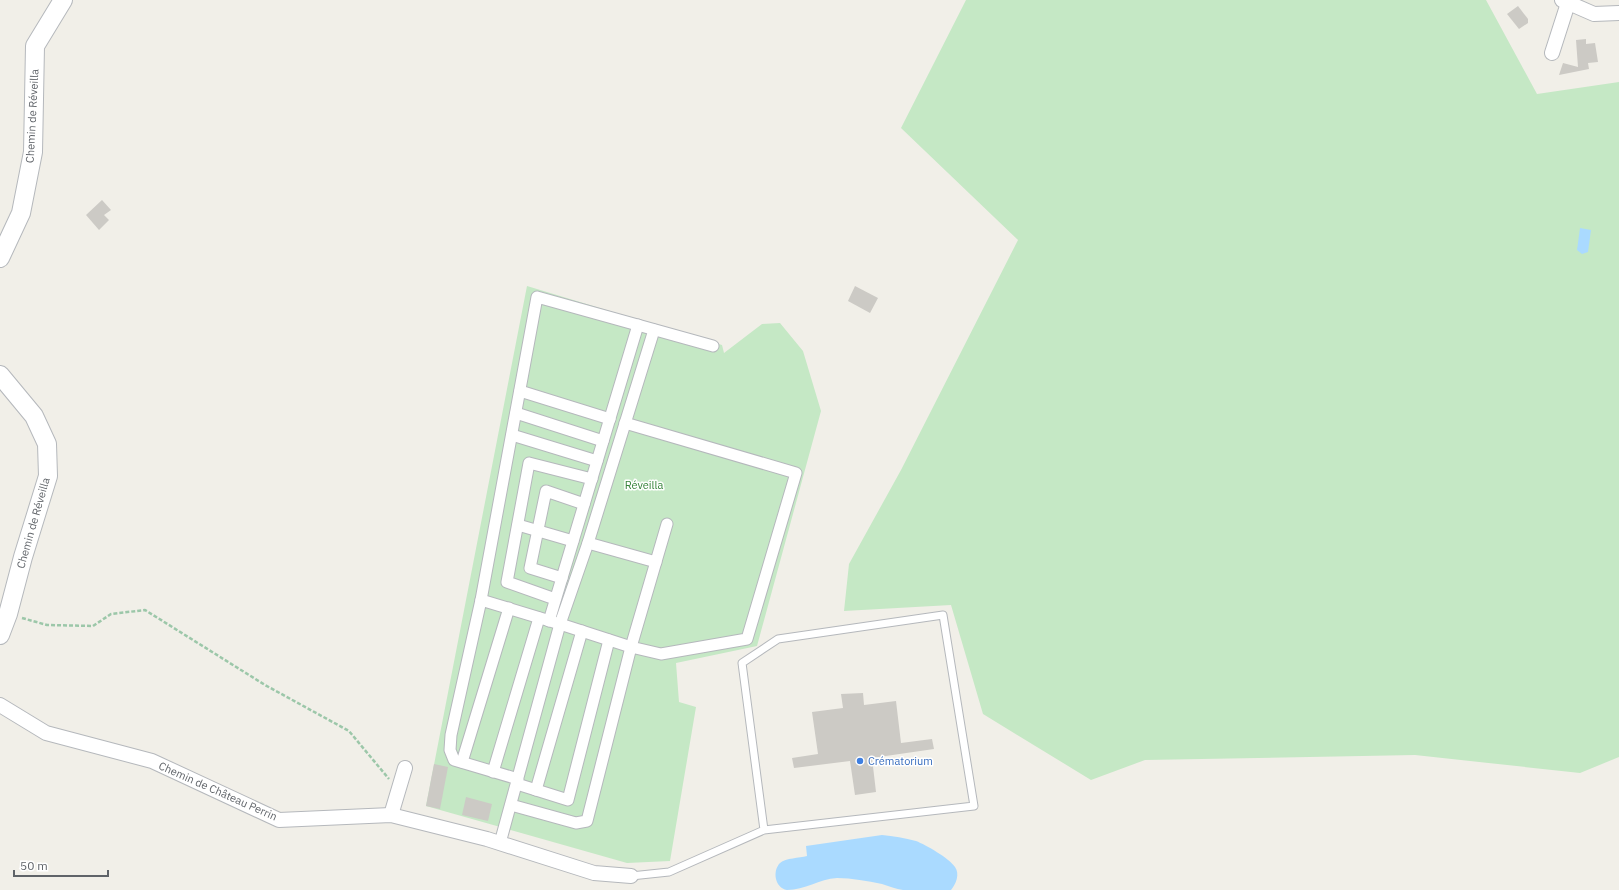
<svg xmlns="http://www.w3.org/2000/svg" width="1619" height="890" font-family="'IBM Plex Sans',sans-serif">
	<rect width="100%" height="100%" fill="#f1efe8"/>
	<g fill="#c5e8c5">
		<path d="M966,0H1486L1537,94L1619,82V757L1580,773L1415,755L1145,760L1091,780L983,714L951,605L844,611L849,564L901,470L1018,240L901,128Z"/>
		<path d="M527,286L722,345L724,353L762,324L780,323L803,351L821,411L757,646L676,663L679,702L696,707L670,861L627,863L426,806Z"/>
	</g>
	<g fill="#aadaff">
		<path d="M1580,228L1591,230L1588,252L1582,254L1577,250Z"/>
		<path d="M882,835C893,836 905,838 916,841C926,845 949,858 955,867C960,874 956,884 951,890C935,890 918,890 903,890C896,889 889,886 882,884C867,881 852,878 837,878C819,879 805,890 787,890C775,888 772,871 780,863C786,858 799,858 807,856L806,846Z"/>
	</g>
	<g fill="#cccac5">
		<path d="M1518,6L1528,19V23L1519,29L1507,14Z"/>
		<path d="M1586,39V44L1595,43L1598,62L1588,63L1589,69L1559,75L1563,63L1578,67L1576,40Z"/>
		<path d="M102,200L111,210L104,215L109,220L99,230L86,215Z"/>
		<path d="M855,286L878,298L870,313L848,301Z"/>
		<path d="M863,693L864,705L896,701L901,743L932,739L934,749L872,758L876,792L855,795L850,761L794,768L792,758L818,754L812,712L843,708L841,694Z"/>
		<path d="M434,764L448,767L440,809L426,806Z"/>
		<path d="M466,797L492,804L488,821L462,815Z"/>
	</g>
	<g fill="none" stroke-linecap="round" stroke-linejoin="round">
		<g stroke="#b5b8bc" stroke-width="9">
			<path id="service" d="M631,876L669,872L764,830L742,663L778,639L943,615L974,806L764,830"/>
		</g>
		<g stroke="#b5b8bc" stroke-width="13">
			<g id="pedestrian">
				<path d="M520,391L610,419"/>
				<path d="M516,413L603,441"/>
				<path d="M625,423L796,473L747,639L661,654L631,647L667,524"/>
				<path d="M512,435L597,461"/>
				<path d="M518,525L573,541"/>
				<path d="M588,543L656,562"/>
				<path d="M562,578L530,568L546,491L584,504"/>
				<path d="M555,599L507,582L529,463L592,479"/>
				<path d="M481,600L537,297L713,346"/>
				<path d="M549,621L638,325"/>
				<path d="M462,762L509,608"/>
				<path d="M493,772L539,618"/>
				<path d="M517,784L568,800L609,640"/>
				<path d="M536,790L582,631"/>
				<path d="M511,805L576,823L587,821L631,647L560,624L588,543L654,330"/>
				<path d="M500,843L560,624L481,600L451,735L450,750L454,760L518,779"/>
			</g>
		</g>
		<g stroke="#b5b8bc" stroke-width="16">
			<g id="minor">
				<path d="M1562,0L1594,14L1619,13"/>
				<path d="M1552,53L1569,0"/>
				<path d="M0,705L46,733L152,761L279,820L391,815L487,839L594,873L631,876"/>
				<path d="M391,815L405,768"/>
			</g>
		</g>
		<g stroke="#b5b8bc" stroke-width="20">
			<g id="tertiary">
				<path d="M0,258L21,213L33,152L35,46L63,0"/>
				<path d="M0,375L34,416L47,444L48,476L23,557L8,614L0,635"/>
			</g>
		</g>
		<path stroke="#9cc7a9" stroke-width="2.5" stroke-dasharray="4 2" stroke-linecap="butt" d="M22,618L47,625L93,626L111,614L145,610L265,685L349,731L389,779"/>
		<use href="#service" stroke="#fff" stroke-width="7"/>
		<use href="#pedestrian" stroke="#fff" stroke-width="11"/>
		<use href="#minor" stroke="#fff" stroke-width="14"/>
		<use href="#tertiary" stroke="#fff" stroke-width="18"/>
	</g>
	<circle fill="#3f7fe0" stroke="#fff" stroke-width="1.5" cx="860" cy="761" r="4"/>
	<g text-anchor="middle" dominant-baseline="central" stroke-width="3" stroke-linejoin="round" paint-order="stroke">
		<g font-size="11" fill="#5f6368" stroke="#fff">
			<text transform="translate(32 116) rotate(-87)">Chemin de Réveilla</text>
			<text transform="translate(33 523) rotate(-74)">Chemin de Réveilla</text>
			<text transform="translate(218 791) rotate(24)">Chemin de Château Perrin</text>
		</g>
		<g font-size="11" fill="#348238" stroke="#fff">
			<text x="644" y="485">Réveilla</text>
		</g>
		<g font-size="11" fill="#366cbe" stroke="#fff" text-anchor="start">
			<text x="868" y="761">Crématorium</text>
		</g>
	</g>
	<path d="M14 870v6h94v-6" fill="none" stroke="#5f6368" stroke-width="2"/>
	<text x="20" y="870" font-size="12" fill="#5f6368" stroke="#ffffff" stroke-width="3" paint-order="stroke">50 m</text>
</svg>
